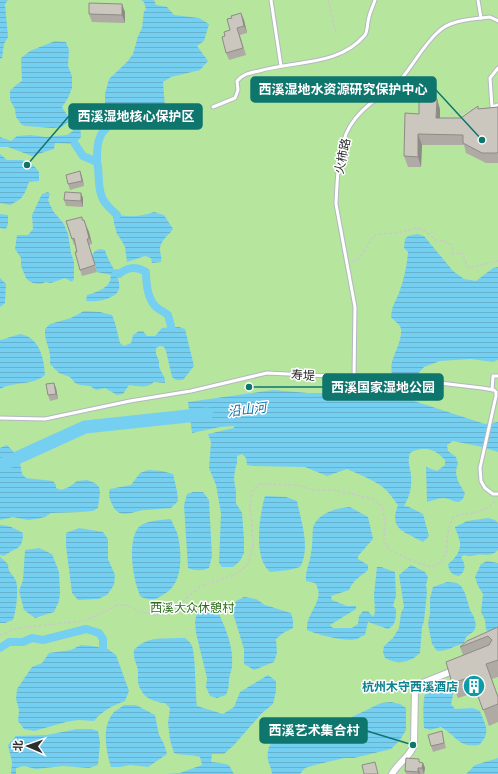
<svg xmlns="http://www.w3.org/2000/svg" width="498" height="774" font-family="Mulish,'Noto Sans SC',sans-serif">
	<defs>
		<pattern id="water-rules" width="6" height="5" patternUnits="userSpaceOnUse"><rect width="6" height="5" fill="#75cff0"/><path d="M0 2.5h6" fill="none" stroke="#66b2ce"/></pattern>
	</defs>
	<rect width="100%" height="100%" fill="#efe9e1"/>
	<rect fill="#b6e59e" x="0" y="0" width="498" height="774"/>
	<g fill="url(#water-rules)">
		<path d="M0,0H8L5,4L8,37L4,44L2,58L0,59Z"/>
		<path d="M141,0H154L156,5L167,7L174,15L199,18L209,24L204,41L197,46L208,61L200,70L171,77L163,82L165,107C149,119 130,126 110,123L105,115V94L109,79L127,62L133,54L138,36L142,28L144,11L146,10L144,2Z"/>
		<path d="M55,41L66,42L69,50L68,66L72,76V88L68,98L62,107L69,118L80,124L81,137L75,144L55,143L54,149L32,156L8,147H0V137L11,141L17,136L30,135L46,137L67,135L73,131L72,126L68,122L62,127L53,128L25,126L22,125L16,117L15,109L10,100V91L16,85L22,81L21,58L30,51Z"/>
		<path d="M0,154L7,160C23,160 29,158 39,172V181L29,182C24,196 23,199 10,205L0,203Z"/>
		<path d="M48,192L50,194L48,200L53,211L64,224L68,234L71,253L74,262V278L72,282L65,278L51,283L46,282L40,284L33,283L29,281L26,278L21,266V258L15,249L17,235H28L33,229L32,215L42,194Z"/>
		<path d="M154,212L164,215L173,229C169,235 160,241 160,249C160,255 162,254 161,262L152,263L151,258L145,256L127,262L125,247L120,238L117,234L114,223L113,216C119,214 121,216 127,216C136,217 145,215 154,212Z"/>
		<path d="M0,214L8,215V224L6,229L0,228Z"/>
		<path d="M417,234L424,236L453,271L464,279L476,281L493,268L498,267V360L493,362L471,359L440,361L424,367L415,377L412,383L414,401L485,424L498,422V452L482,447L453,441L447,445L448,451L456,457L458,464C453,474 459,484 465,493L463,499L459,502C453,502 449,498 443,498C438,498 432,501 427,502L426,467L437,471L445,465V460C435,449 424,445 410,453C407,464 410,465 411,475C412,487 410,496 404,506L409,507L423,514L429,536L423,542C406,532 388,530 398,505C394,501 392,496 388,492C378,481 360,475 347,469L327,476L305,467L253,466L247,465L246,458L242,454L237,456V463L235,470L234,479L236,492V503L242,513L244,539V553L240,561L233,567H222L219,563L221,513L216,485L209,468L211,442L208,434L234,428V426L220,427L192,433L188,402L273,390L308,393H352L365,397H382L390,385L392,384L389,380C394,372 390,370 392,362C395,351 402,341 401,329C400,324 394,321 391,317C392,305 395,303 399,293C404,279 407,266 408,252L404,248L405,239L408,236Z"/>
		<path d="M100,249L105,250C107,263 132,288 111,297C103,301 96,302 86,301L87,295C94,293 107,289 110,281C111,279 110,277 111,275L97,272L92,255L95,251Z"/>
		<path d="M0,278L6,284L5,303L0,307Z"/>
		<path d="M84,311L100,312L112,315L115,323L120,343L124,346L131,343L133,335L139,331H143L147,336H155L162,328L179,327L185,329L194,366L183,380H176L172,377L166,351L164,347L160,346L156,348V354L159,361V367L165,379V383L154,382C146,389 139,386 129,385L123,394L117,395L105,388L96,390L90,386L80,385L75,383L70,377L59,373L50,364C52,349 44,343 45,329L50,324L71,318Z"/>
		<path d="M20,334C39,337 44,357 45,375C32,386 14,381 0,389V340L4,339Z"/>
		<path d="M7,445L19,457L22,474L26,478L53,481L56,485V488L61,490L69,487L77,481L87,480L95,483L99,487L100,492L98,508L93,511L81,512L51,513L45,517L36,519L28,520L13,517L0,520V448Z"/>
		<path d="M148,470L162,471L173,474L177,491L178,501L171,508C162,509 154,509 145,510C133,511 119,521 112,504C109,498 108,494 110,489L131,485L140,473Z"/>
		<path d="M193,492H203L209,500L212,556L209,568C201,571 196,571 188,568L184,505L187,494Z"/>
		<path d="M265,496L286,497L297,501C301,521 311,548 300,567L289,570L270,572C268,570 265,567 264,564C255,547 260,513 265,496Z"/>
		<path d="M350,507L368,517L373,539L358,556V559L368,565V570C360,577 354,579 349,590L331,596L332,600L347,606H356V609L330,625L333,628H352L358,624L359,616L363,611H368L373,617L375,612L374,594L377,567H381L395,572L396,596L393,606L396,609C396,618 396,625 388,629L368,622L365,635C362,636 359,638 357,639C346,642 318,635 307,630C305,613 327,600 315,583L306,581C305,571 310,563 311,553C313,545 312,536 313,528C317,513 337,508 350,507Z"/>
		<path d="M488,518L495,520L498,523V550C490,558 485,553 476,555C471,556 470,557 464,555L461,557C466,565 466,571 459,576C451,575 449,571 448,564C455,559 463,549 459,539C458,534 456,532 455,527L467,521Z"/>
		<path d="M171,519C173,525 177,531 178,536C182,555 183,582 166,593C155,600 153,601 141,597C133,582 127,542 138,528C145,520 161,520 171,519Z"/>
		<path d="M0,525C10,525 15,529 23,533C23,550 16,547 4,556L0,555Z"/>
		<path d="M79,528L103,532L108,539V559L115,575L114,585L107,595L98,599L78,600L72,593L66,546V533Z"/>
		<path d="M39,548L52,554L59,572L60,592L59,601L54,612L35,618L24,610L19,591L23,580L25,550Z"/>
		<path d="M0,557L8,564C8,574 13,573 16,581C19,589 16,612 13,620L5,623H0Z"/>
		<path d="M487,561L498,563V631L494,634L486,630L485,620L481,612L483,594L478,586L475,577L481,564Z"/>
		<path d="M411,565L425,572L428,577L426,585L427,592L424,621L422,627L420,653C410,663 397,665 385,658L383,652L384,646L393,638L399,628L401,613L404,607L399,575Z"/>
		<path d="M447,582L457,583L461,586L465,593L470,610L474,617L476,625L474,631L466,637L464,643C455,646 447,651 437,651L432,644L428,624L430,613V598L433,587Z"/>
		<path d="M244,597L256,599L265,605L291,613L293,620V628L283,633L276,639L277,653L274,662L254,670L244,664V649L232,610L236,601Z"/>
		<path d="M203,609L218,612C226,629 234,648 232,667C231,672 229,676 229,680C229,686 228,690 226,695L217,698L210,696L206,687L207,678L196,633L195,622L197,612Z"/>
		<path d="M178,638H185C187,640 190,642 191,644C196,650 195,694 197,706L223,714L234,707L240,692L268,675L276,681V691L273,704L262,713L234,745L224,754H212L211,762L221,763L229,765L234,774H166L180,773L202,765L200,757C190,754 183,756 174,753L170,740L168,723L170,708L165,703C157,703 144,698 141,690C137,684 138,678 138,671C137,663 133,660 134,650C137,647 141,643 145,642C154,637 167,639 178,638Z"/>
		<path d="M81,645L92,646L108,649L116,655L129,691L125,701C112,706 103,710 94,721L78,720L66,722L34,731L24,729L18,721L19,710L16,699L17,689L32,667L42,663L49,653L71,650Z"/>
		<path d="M438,682L451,684L454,690L451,704L455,709L473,708L480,711C485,725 492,732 479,745C458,748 457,736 441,727L430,730L424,728C424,718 421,694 429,686C432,684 435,683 438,682Z"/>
		<path d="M391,702L400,704L406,708V730L400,740L391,749L354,758H344L315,765L305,768L300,774H272C272,769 269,765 268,760C267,754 268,748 271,743L282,737L312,729L325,730L339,726L352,717L381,703Z"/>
		<path d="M124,705H136L155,715L159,735L164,744L167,754L148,767L130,765L120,767H111C106,751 101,726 114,712C117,710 121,707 124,705Z"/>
		<path d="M77,729H91L98,731L100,743L98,765L89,768L63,766L36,769L24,766L16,768V774H11L12,762L8,745L16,736L47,735Z"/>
		<path d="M498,758V774H466L475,765Z"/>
	</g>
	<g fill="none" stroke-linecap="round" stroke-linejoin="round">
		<g stroke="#75cff0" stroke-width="8">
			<path d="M75,144L83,156L97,162C100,173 97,186 102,197C104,204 112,210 117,215"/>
			<path d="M97,162C97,152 97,141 102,133C105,129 108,127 110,123"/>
			<path d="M116,273L119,274C128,267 135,266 146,272C146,283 147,297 155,306C158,309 164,312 168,315L171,326"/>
			<path d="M0,648L9,642H23L32,638L43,640L86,629L99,633L103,639V648"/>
		</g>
		<path stroke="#75cff0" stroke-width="13" d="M0,465L8,462L85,427L207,414"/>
		<g stroke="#b4b7c1" stroke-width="5">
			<g id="service">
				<path d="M271,0L281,66"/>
				<path d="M481,18L490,17L498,21"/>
				<path d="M498,68L490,78L492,107L498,105"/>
				<path d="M213,107L235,98L238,90L237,81C243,74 250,73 259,71C294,60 338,67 365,35C368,31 367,23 369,17C370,12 373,6 375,0"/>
				<path d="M354,377L355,307L336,204C337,180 338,156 346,134C351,122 361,111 371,103C377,99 384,96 389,92C409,75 419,49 438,32C449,21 466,20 481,18L478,0"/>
				<path d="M492,390L493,376H498"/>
				<path d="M0,418L45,419L130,401L191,391L267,373L414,380L482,388L494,390L496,392V396L480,468L481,481L485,488L493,494H498"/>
			</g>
		</g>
		<g stroke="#b4b7c1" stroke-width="8">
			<path id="minor" d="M392,774C398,763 410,757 414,745L415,688L420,684L455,670"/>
		</g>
		<g stroke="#c9c9c9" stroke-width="1.5" stroke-dasharray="3 2" stroke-linecap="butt">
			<path d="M328,0L336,33"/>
			<path d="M450,114L473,110"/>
			<path d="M352,261L358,259L365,250L371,239L377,234L396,233L417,228L425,231L436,240L445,241L451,245L453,254L462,253L468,268L498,261"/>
			<path d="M0,635L5,634L13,629L27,627L83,621L104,612L117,605H127L138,611L154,615L169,614L199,587L234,575L248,565L253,546L252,526L250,507L252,492L259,484L297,485L313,490H334L373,499L382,506L385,523L384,540L389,550L418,563L432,567C453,555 444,547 449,528C450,524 452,520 454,516C468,513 488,513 495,500"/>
		</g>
		<use href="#service" stroke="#fff" stroke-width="3"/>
		<use href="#minor" stroke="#fff" stroke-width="6"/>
	</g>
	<g fill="#afaba4">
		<path d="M125,12V23L92,22L89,14Z"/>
		<path d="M244,20L247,33L240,35L246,55L229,60L226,53L225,36L230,30Z"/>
		<path d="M498,107V163H486L466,153L464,145H422L421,167H408L404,156L419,114L440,109V118H461L479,109Z"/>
		<path d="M80,171L82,177L84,186L70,190L68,184Z"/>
		<path d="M83,198V207L66,206L64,200Z"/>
		<path d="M83,220H84L89,232L92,244L89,245L97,272L82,276L80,270L75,245H74L66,221Z"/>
		<path d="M56,388L58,399L50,401L48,395Z"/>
		<path d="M498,627V677L492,679L498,697V722L489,726L477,692L458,698L452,683L463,655L460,647Z"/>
		<path d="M443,737L446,748L433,752L431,746Z"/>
		<path d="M423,763L425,768L424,774H406L405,771Z"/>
	</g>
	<g fill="#8e8b86">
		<path d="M122,4L125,12V23L122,15Z"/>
		<path d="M241,13L244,20L247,33L244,26Z"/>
		<path d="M437,99L440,109V128L436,118Z"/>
		<path d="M418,134L422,145L421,167L418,157Z"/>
		<path d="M80,171L82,177L84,186L82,181Z"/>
		<path d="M81,193L83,198V207L81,201Z"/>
		<path d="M86,226L89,232L92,244L89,238Z"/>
		<path d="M54,383L56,388L58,399L56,394Z"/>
		<path d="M423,763L425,768L424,774L422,768Z"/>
		<path d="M418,768L420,773V774H419L418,772Z"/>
	</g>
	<g fill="#cbc7bf" stroke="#8e8b86">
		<path d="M89,3L122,4V15L89,14Z"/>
		<path d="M241,13L244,26L237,28L243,48L226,53L222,37L225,36L224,32L230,30L227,19L232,18L231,16Z"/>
		<path d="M419,98L437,99L436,118H461L478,106V109L498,107V152L497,153H482L463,143V135L418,134V157L404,156L405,113L419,114Z"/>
		<path d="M80,171L82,181L68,184L66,175Z"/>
		<path d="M65,192L81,193V201L64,200Z"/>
		<path d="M82,217V220H84L86,226L89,238L87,239L95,265L80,270L75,252H77L74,238L72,239L66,221Z"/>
		<path d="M54,383L56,394L48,395L46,384Z"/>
		<path d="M498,627V660L486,664L498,697V704L483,710L471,677L452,683L446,662L489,645L492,640L488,636L460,647L467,641Z"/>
		<path d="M442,731L444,743L431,746L428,735Z"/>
		<path d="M406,758L419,759V762L423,763L422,768H418V772L405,771Z"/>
		<path d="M375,762L378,774H364L362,765Z"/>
	</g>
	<defs>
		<g id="building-disc" transform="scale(1.15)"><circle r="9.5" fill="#0f9aa8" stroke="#fff"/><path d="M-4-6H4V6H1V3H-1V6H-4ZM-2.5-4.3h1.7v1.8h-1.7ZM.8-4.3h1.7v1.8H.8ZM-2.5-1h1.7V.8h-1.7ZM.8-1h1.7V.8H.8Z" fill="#fff"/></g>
	</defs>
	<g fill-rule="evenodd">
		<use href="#building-disc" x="474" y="686"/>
	</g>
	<g text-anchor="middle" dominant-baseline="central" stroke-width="3" stroke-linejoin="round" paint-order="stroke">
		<g font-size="12" fill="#2e2e2e" stroke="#fff">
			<text transform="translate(342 156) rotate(-78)">火柿路</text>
			<text transform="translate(303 375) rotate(3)">寿堤</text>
		</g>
		<g font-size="12" fill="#2c6e1b" stroke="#fff">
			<text x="192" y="607">西溪大众休憩村</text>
		</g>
		<g font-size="12" font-weight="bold" fill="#0d838f" stroke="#fff" text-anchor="end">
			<text x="458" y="686">杭州木守西溪酒店</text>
		</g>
		<g font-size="13" font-style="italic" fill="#0d6fa3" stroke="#fff">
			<text transform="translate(247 409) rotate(-7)">沿山河</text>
		</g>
	</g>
	<path fill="none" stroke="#0f766e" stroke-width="1.5" d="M482 140L436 90M27 165L69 116M249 387L323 387M413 745L367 731"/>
	<g fill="#0f766e" stroke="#fff" stroke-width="1.5">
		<circle cx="482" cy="140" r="4"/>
		<circle cx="27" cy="165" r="4"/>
		<circle cx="249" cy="387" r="4"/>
		<circle cx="413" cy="745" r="4"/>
	</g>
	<g fill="#0f766e" stroke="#0f766e" stroke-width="1.5">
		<rect x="251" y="77" width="185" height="25" rx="4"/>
		<rect x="69" y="104" width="133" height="25" rx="4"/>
		<rect x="323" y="374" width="120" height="26" rx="4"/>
		<rect x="260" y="718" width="107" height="25" rx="4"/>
	</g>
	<g font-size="13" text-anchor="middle" font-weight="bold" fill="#fff">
		<text x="343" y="94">西溪湿地水资源研究保护中心</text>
		<text x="136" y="121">西溪湿地核心保护区</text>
		<text x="383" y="392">西溪国家湿地公园</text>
		<text x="314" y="735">西溪艺术集合村</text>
	</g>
	<g transform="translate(28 746) rotate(272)" stroke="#ffffff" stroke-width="3" paint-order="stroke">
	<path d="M0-3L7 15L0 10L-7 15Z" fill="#2e2e2e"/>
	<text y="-6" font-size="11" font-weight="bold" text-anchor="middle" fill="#2e2e2e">北</text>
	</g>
</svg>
